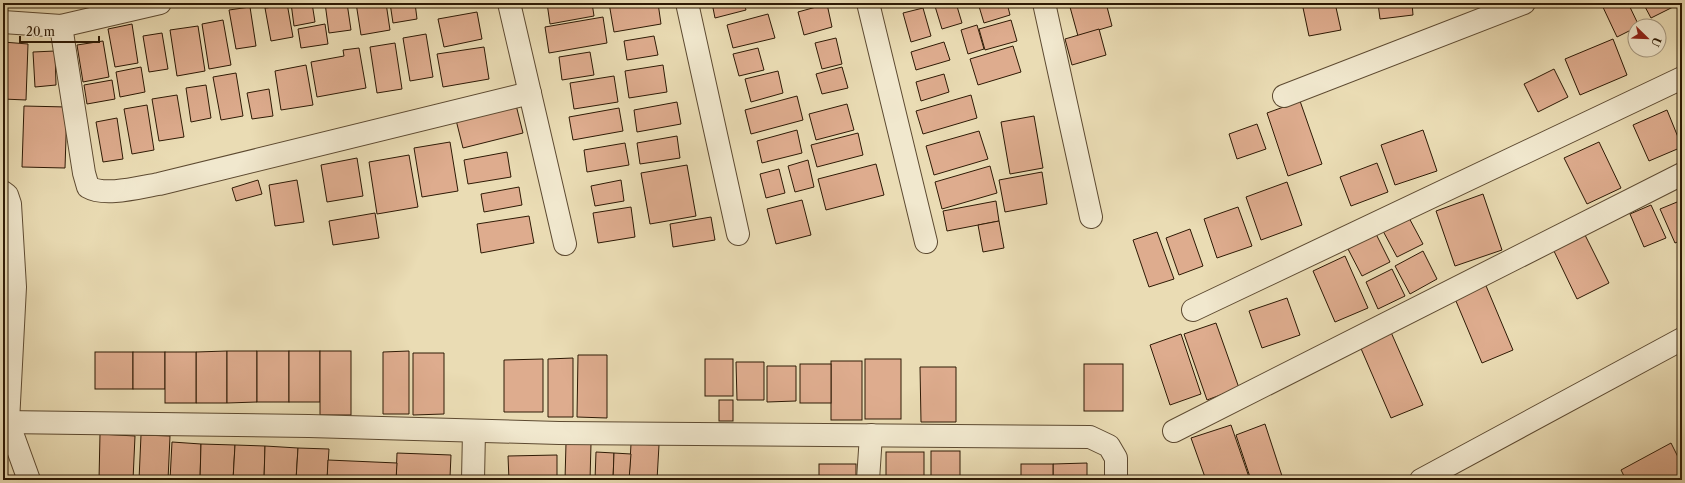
<svg xmlns="http://www.w3.org/2000/svg" width="1685" height="483" font-family="'Libre Caslon Text',serif">
	<rect width="100%" height="100%" fill="#eadcb4"/>
	<filter id="stains"><feTurbulence type="fractalNoise" baseFrequency=".005" numOctaves="4"/><feColorMatrix values="0 0 0 0 .2 0 0 0 0 .09 0 0 0 0 .02 0 0 0 .5 -.17"/></filter>
	<radialGradient id="worn" r=".72"><stop offset=".6" stop-color="#630" stop-opacity="0"/><stop offset="1" stop-color="#630" stop-opacity=".3"/></radialGradient>
	<g fill="#deac8e" stroke="#2e1a05">
		<path d="M273,3H287L293,37L271,41L265,8L274,7Z"/>
		<path d="M291,3H312L315,22L294,26Z"/>
		<path d="M325,3H347L351,30L329,33Z"/>
		<path d="M356,3H386L390,30L361,35Z"/>
		<path d="M390,3H415L417,19L393,23Z"/>
		<path d="M417,3H440L417,7Z"/>
		<path d="M454,3H475L455,7Z"/>
		<path d="M547,3H592L594,16L550,24Z"/>
		<path d="M609,3H658L661,24L614,32Z"/>
		<path d="M712,3H744L746,10L715,18Z"/>
		<path d="M934,3H956L962,23L942,29Z"/>
		<path d="M978,3H1007L1010,15L984,23Z"/>
		<path d="M1083,3H1106L1112,26L1078,36L1070,7Z"/>
		<path d="M1302,3H1335L1341,30L1309,36Z"/>
		<path d="M1378,3H1412L1413,15L1380,19Z"/>
		<path d="M1601,3H1628L1639,26H1635V28L1617,37Z"/>
		<path d="M1643,3H1678L1679,4L1651,18Z"/>
		<path d="M827,4L832,27L804,35L798,12Z"/>
		<path d="M250,7L256,46L236,49L229,10Z"/>
		<path d="M923,8L931,36L911,42L903,13Z"/>
		<path d="M477,12L482,39L444,47L438,19Z"/>
		<path d="M768,14L775,38L733,48L727,25Z"/>
		<path d="M603,17L607,43L549,53L545,27Z"/>
		<path d="M223,20L231,65L209,69L202,24Z"/>
		<path d="M1011,20L1017,41L985,50L979,29Z"/>
		<path d="M132,24L138,63L115,67L108,29Z"/>
		<path d="M325,24L328,44L301,48L298,29Z"/>
		<path d="M977,25L984,49L968,54L961,30Z"/>
		<path d="M198,26L205,71L177,76L170,30Z"/>
		<path d="M1099,29L1106,55L1072,65L1065,39Z"/>
		<path d="M162,33L168,69L149,72L143,36Z"/>
		<path d="M426,34L433,77L410,81L403,38Z"/>
		<path d="M654,36L658,55L627,60L624,41Z"/>
		<path d="M836,38L842,64L822,69L815,43Z"/>
		<path d="M1613,39L1627,75L1580,95L1565,59Z"/>
		<path d="M103,41L109,77L83,82L77,45Z"/>
		<path d="M3,42L28,44L26,100L3,99Z"/>
		<path d="M944,42L950,60L916,70L911,52Z"/>
		<path d="M395,43L402,89L377,93L370,47Z"/>
		<path d="M1013,46L1021,72L978,85L970,59Z"/>
		<path d="M484,47L489,79L443,87L437,54Z"/>
		<path d="M359,48L366,88L317,97L311,62L344,56L343,50Z"/>
		<path d="M758,48L764,70L739,76L733,54Z"/>
		<path d="M55,51L56,85L35,87L33,52Z"/>
		<path d="M590,52L594,75L562,80L559,57Z"/>
		<path d="M306,65L313,105L281,110L275,71Z"/>
		<path d="M663,65L667,92L629,98L625,71Z"/>
		<path d="M141,67L145,92L120,97L116,72Z"/>
		<path d="M842,67L848,88L822,94L816,74Z"/>
		<path d="M1554,69L1568,97L1538,112L1524,84Z"/>
		<path d="M778,71L783,93L751,102L745,79Z"/>
		<path d="M236,73L243,116L221,120L213,77Z"/>
		<path d="M944,74L949,92L921,101L916,82Z"/>
		<path d="M614,76L618,102L574,109L570,83Z"/>
		<path d="M112,80L115,99L87,104L84,85Z"/>
		<path d="M206,85L211,118L191,122L186,88Z"/>
		<path d="M269,89L273,116L252,119L247,93Z"/>
		<path d="M177,95L184,137L159,141L152,99Z"/>
		<path d="M971,95L977,118L923,134L916,111Z"/>
		<path d="M797,96L803,120L751,134L745,110Z"/>
		<path d="M1300,101L1322,164L1288,176L1267,113Z"/>
		<path d="M677,102L681,124L637,132L634,110Z"/>
		<path d="M847,104L854,130L816,140L809,114Z"/>
		<path d="M147,105L154,150L132,154L124,109Z"/>
		<path d="M516,105L523,133L463,148L456,120Z"/>
		<path d="M24,106L67,107L65,168L22,167Z"/>
		<path d="M619,108L623,131L573,140L569,117Z"/>
		<path d="M1667,110L1682,147L1649,161L1633,125Z"/>
		<path d="M1034,116L1043,168L1010,174L1001,122Z"/>
		<path d="M117,118L123,159L103,162L96,122Z"/>
		<path d="M1257,124L1266,149L1237,159L1229,134Z"/>
		<path d="M797,130L802,153L762,163L757,141Z"/>
		<path d="M1423,130L1437,171L1395,185L1381,145Z"/>
		<path d="M979,131L988,159L934,175L926,146Z"/>
		<path d="M858,133L863,155L817,167L811,145Z"/>
		<path d="M677,136L680,158L640,164L637,143Z"/>
		<path d="M450,142L458,191L422,197L414,148Z"/>
		<path d="M1599,142L1621,188L1587,204L1564,158Z"/>
		<path d="M625,143L629,165L587,172L584,150Z"/>
		<path d="M507,152L511,177L468,184L464,160Z"/>
		<path d="M409,155L418,207L377,214L369,162Z"/>
		<path d="M357,158L363,196L327,202L321,165Z"/>
		<path d="M808,160L814,187L795,192L788,166Z"/>
		<path d="M1377,163L1388,192L1351,206L1340,177Z"/>
		<path d="M876,164L884,195L826,210L818,179Z"/>
		<path d="M687,165L696,216L650,224L641,173Z"/>
		<path d="M990,166L997,193L942,209L935,182Z"/>
		<path d="M779,169L785,193L766,198L760,174Z"/>
		<path d="M1042,172L1047,204L1005,212L999,180Z"/>
		<path d="M258,180L262,194L236,201L232,188Z"/>
		<path d="M297,180L304,222L275,226L269,185Z"/>
		<path d="M621,180L624,201L595,206L591,186Z"/>
		<path d="M1287,182L1302,225L1261,240L1246,197Z"/>
		<path d="M519,187L522,205L484,212L481,194Z"/>
		<path d="M1483,194L1502,250L1455,266L1436,211Z"/>
		<path d="M802,200L811,235L776,244L767,209Z"/>
		<path d="M1682,200V240L1675,243L1660,209Z"/>
		<path d="M996,201L999,221L947,231L943,211Z"/>
		<path d="M1651,205L1666,238L1644,247L1630,214Z"/>
		<path d="M631,207L635,237L598,243L593,213Z"/>
		<path d="M1238,207L1252,246L1217,258L1204,219Z"/>
		<path d="M375,213L379,238L333,245L329,221Z"/>
		<path d="M529,216L534,243L481,253L477,224Z"/>
		<path d="M1408,216L1423,244L1397,257L1383,231Z"/>
		<path d="M711,217L715,240L673,247L670,224Z"/>
		<path d="M999,221L1004,248L983,252L978,225Z"/>
		<path d="M1190,229L1203,266L1179,275L1166,238Z"/>
		<path d="M1157,232L1174,279L1149,287L1133,240Z"/>
		<path d="M1584,233L1609,283L1577,299L1553,249Z"/>
		<path d="M1376,234L1390,262L1362,276L1348,249Z"/>
		<path d="M1423,251L1437,279L1410,294L1395,266Z"/>
		<path d="M1345,256L1368,308L1335,322L1313,271Z"/>
		<path d="M1392,269L1405,296L1378,309L1366,282Z"/>
		<path d="M1484,281L1513,350L1482,363L1453,294Z"/>
		<path d="M1287,298L1300,335L1262,348L1249,311Z"/>
		<path d="M1216,323L1239,388L1207,400L1184,334Z"/>
		<path d="M1390,330L1423,405L1391,418L1359,344Z"/>
		<path d="M1181,334L1201,394L1170,405L1150,345Z"/>
		<path d="M227,351V403H196V352Z"/>
		<path d="M227,351H257V402L227,403Z"/>
		<rect x="257" y="351" width="32" height="51"/>
		<rect x="289" y="351" width="31" height="51"/>
		<rect x="320" y="351" width="31" height="64"/>
		<path d="M409,351V414H383V352Z"/>
		<rect x="95" y="352" width="38" height="37"/>
		<rect x="133" y="352" width="32" height="37"/>
		<rect x="165" y="352" width="31" height="51"/>
		<path d="M413,353H444V414L413,415Z"/>
		<path d="M578,355H607V418L577,417Z"/>
		<path d="M573,358V417H548V359Z"/>
		<path d="M543,359V412H504V360Z"/>
		<rect x="705" y="359" width="28" height="37"/>
		<rect x="865" y="359" width="36" height="60"/>
		<rect x="831" y="361" width="31" height="59"/>
		<path d="M736,362H764V400H737Z"/>
		<rect x="800" y="364" width="31" height="39"/>
		<rect x="1084" y="364" width="39" height="47"/>
		<path d="M767,366H796V401L767,402Z"/>
		<path d="M920,367H956V422H921Z"/>
		<rect x="719" y="400" width="14" height="21"/>
		<path d="M1265,424L1282,476L1270,480H1251L1236,435Z"/>
		<path d="M1231,425L1250,480H1206L1191,438Z"/>
		<path d="M100,434L135,436L133,480H99Z"/>
		<path d="M141,435L170,436L168,480H139Z"/>
		<path d="M172,442L201,444L200,480H170Z"/>
		<path d="M566,443L591,444L590,480H565Z"/>
		<path d="M1671,443L1682,465V480H1626L1621,470Z"/>
		<path d="M201,444L235,445L233,480H200Z"/>
		<path d="M631,444L659,445L657,480H629Z"/>
		<path d="M235,445L265,446L264,480H233Z"/>
		<path d="M265,446L298,448L296,480H264Z"/>
		<path d="M298,448L329,449L327,480H296Z"/>
		<rect x="931" y="451" width="29" height="29"/>
		<path d="M596,452L614,453L613,480H595Z"/>
		<rect x="886" y="452" width="38" height="28"/>
		<path d="M397,453L451,455L450,477L440,476L439,480H396Z"/>
		<path d="M614,453L631,454L629,480H613Z"/>
		<path d="M557,455V480H509L508,456Z"/>
		<path d="M328,460L397,463L396,480H327Z"/>
		<path d="M1087,463V480H1053V464Z"/>
		<rect x="819" y="464" width="37" height="16"/>
		<rect x="1021" y="464" width="32" height="16"/>
	</g>
	<g fill="none" stroke-linecap="round" stroke-linejoin="round">
		<g stroke="#5d4a31" stroke-width="24">
			<g id="minor">
				<path d="M509,3L565,244"/>
				<path d="M687,3L738,234"/>
				<path d="M868,3L926,242"/>
				<path d="M1044,3L1091,217"/>
				<path d="M3,22L61,26L160,3"/>
				<path d="M61,26L84,173L88,187C105,197 140,187 159,184L530,93"/>
				<path d="M1284,96L1524,3"/>
				<path d="M3,192L7,195L10,204L15,287L8,422L29,480"/>
				<path d="M1193,310L1682,78"/>
				<path d="M3,422L309,426L559,433L1090,437L1109,446L1116,458V480"/>
				<path d="M1174,431L1682,174"/>
				<path d="M473,480L474,431"/>
				<path d="M868,480L871,435"/>
				<path d="M1421,480L1682,339"/>
			</g>
		</g>
		<use href="#minor" stroke="#f1e8ce" stroke-width="22"/>
	</g>
	<rect width="1685" height="483" fill="none" stroke="#eadcb4" stroke-width="16"/>
	<rect x="4" y="4" width="1677" height="475" fill="none" stroke="#2e1a05" stroke-width="2"/>
	<rect x="8" y="8" width="1669" height="467" fill="none" stroke="#2e1a05"/>
	<g transform="translate(1647 38) rotate(113)"><circle r="19" fill="#f1e8ce" stroke="#a3967e"/>
	<path d="M0-3L7 15L0 10L-7 15Z" fill="#8f2418"/>
	<text y="-6" font-size="11" font-weight="bold" text-anchor="middle" fill="#2e1a05">U</text>
	</g>
	<path d="M20 36v6h79v-6" fill="none" stroke="#2e1a05" stroke-width="2"/>
	<text x="26" y="36" font-size="12" fill="#2e1a05" stroke="#f1e8ce" stroke-width="3" paint-order="stroke">20 m</text>
	<rect width="100%" height="100%" filter="url(#stains)"/>
	<rect width="100%" height="100%" fill="url(#worn)"/>
</svg>
